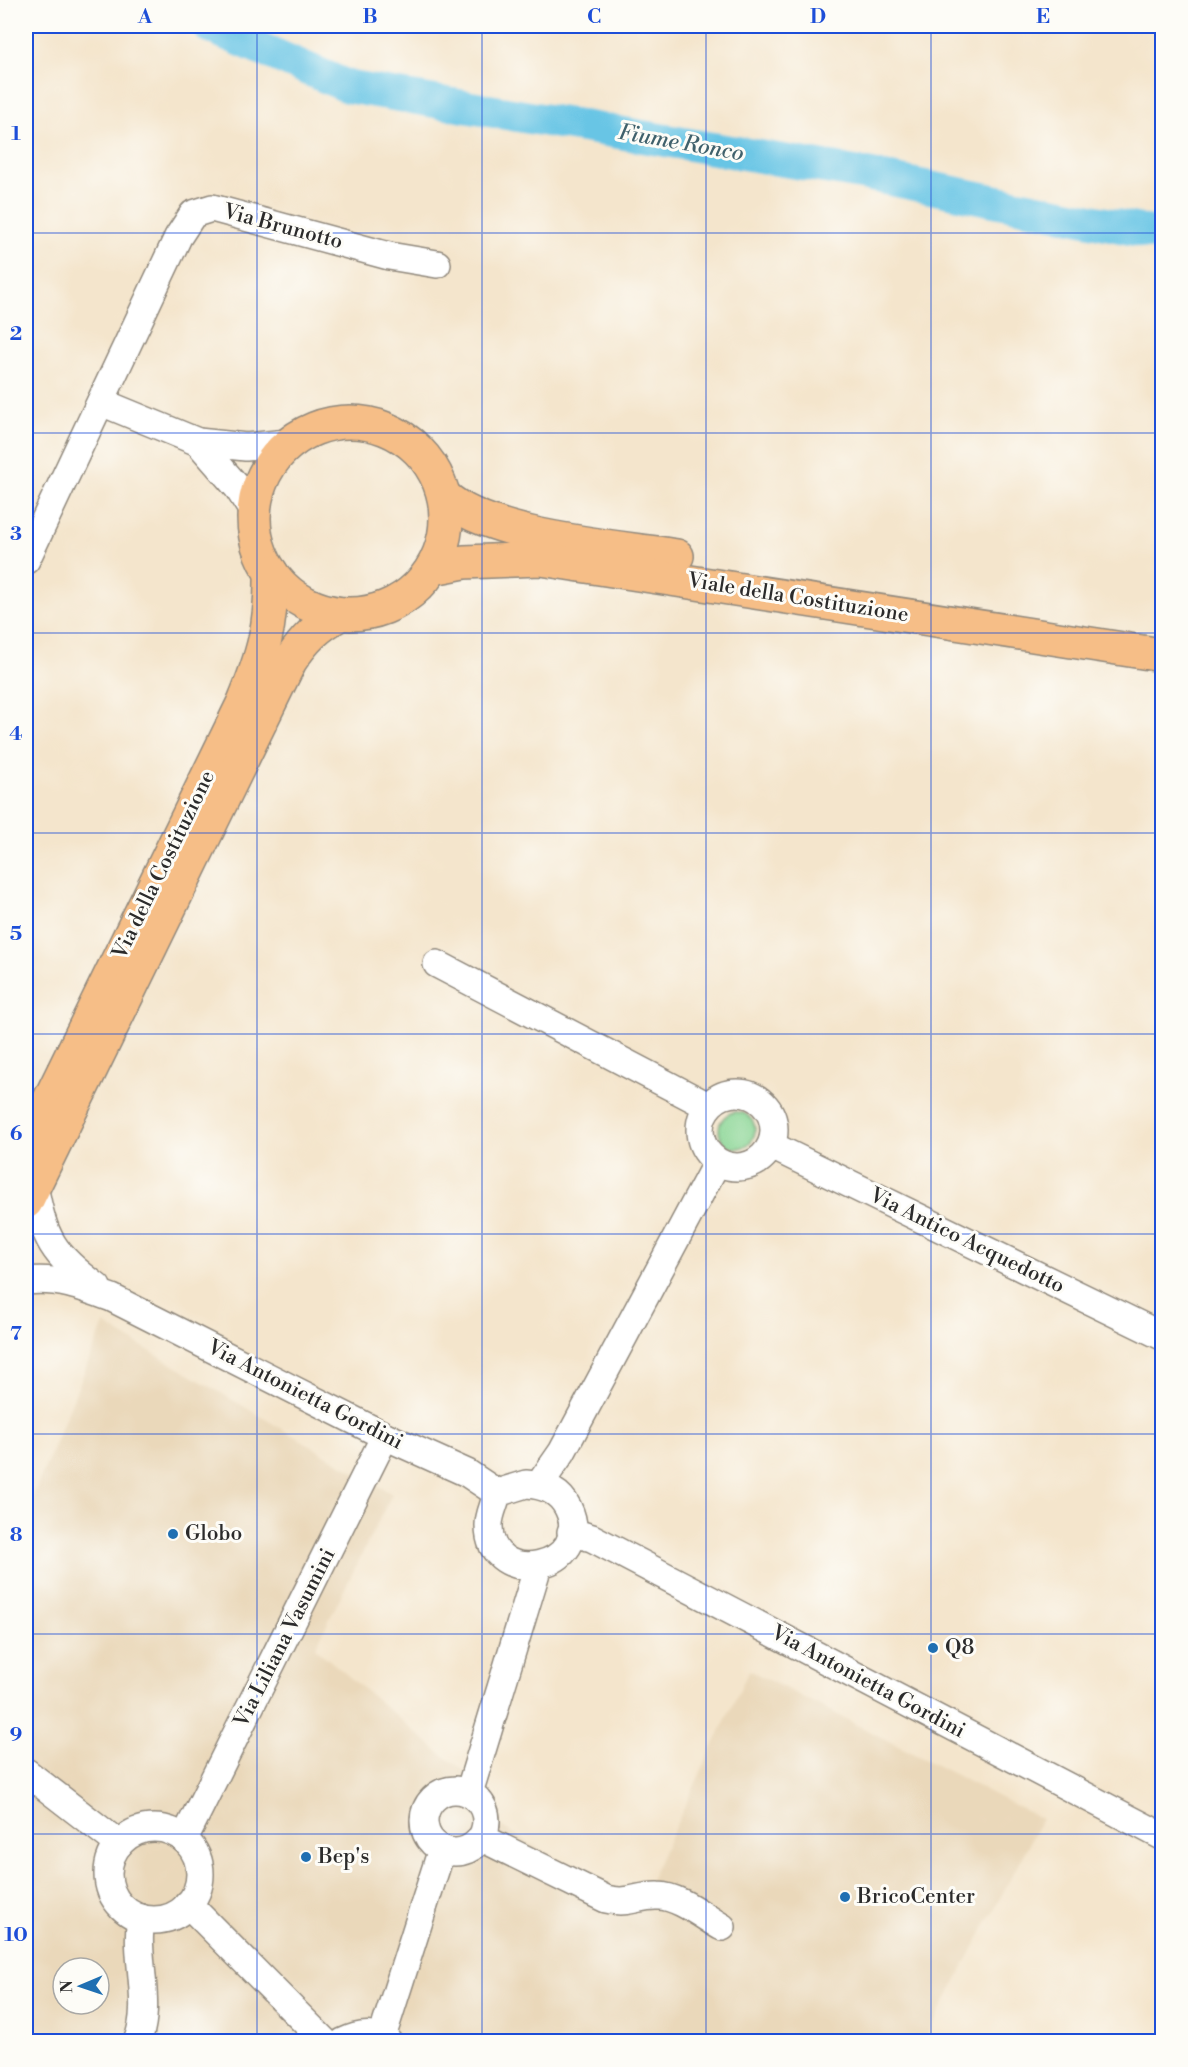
<svg xmlns="http://www.w3.org/2000/svg" width="1188" height="2067" font-family="'Libre Bodoni',serif">
	<rect width="100%" height="100%" fill="#fdfcf7"/>
	<filter id="ink" filterUnits="userSpaceOnUse"><feTurbulence type="fractalNoise" baseFrequency=".0167" numOctaves="2"/><feDisplacementMap in="SourceGraphic" scale="12" xChannelSelector="R" yChannelSelector="G"/><feConvolveMatrix kernelMatrix="1 2 1 2 8 2 1 2 1" color-interpolation-filters="sRGB"/></filter>
	<filter id="wash" filterUnits="userSpaceOnUse"><feTurbulence type="fractalNoise" baseFrequency=".008" numOctaves="4" result="noise"/><feDisplacementMap in="SourceGraphic" scale="24" xChannelSelector="R" yChannelSelector="G"/><feGaussianBlur stdDeviation="1.35" result="paint"/><feColorMatrix in="noise" values="0 0 0 0 0 0 0 0 0 0 0 0 0 0 0 0 0 1.4 0 .05"/><feComposite in="paint" operator="in"/></filter>
	<g filter="url(#wash)">
		<rect width="100%" height="100%" fill="#f4e5cc"/>
		<path fill="#ead8ba" fill-rule="evenodd" d="M104,1324L392,1494L315,1648L440,1753L484,1785L501,1826L637,1908L749,1670L1042,1819L924,2041L26,2042V1513ZM63,1968H99V2004H63Z"/>
		<circle fill="#86d492" stroke="#58805e" stroke-width="1.5" cx="737" cy="1130" r="18"/>
		<g fill="none" stroke-linecap="round" stroke-linejoin="round">
			<path stroke="#67c5e5" stroke-width="33" d="M208,26L349,87L864,174L1162,235"/>
		</g>
	</g>
	<g filter="url(#ink)">
		<g fill="none" stroke-linecap="round" stroke-linejoin="round">
			<g stroke="#90887c" stroke-width="30">
				<g id="minor">
					<path d="M101,402L198,442L246,447L289,443"/>
					<path d="M198,442L238,488L254,513"/>
					<path d="M26,560L178,237L193,214L212,208L389,256L437,264"/>
					<path d="M437,964L708,1106"/>
					<circle cx="737" cy="1130" r="37"/>
					<path d="M772,1146L1162,1336"/>
					<path d="M34,1185C44,1239 52,1254 97,1287"/>
					<path d="M26,1281C57,1277 83,1287 112,1298L385,1436L467,1473L497,1493"/>
					<path d="M526,1484C543,1485 559,1490 568,1508C597,1569 488,1592 489,1525C489,1514 495,1504 497,1493Z"/>
					<path d="M539,1485L562,1452L717,1162"/>
					<path d="M571,1532L592,1538L1162,1836"/>
					<path d="M26,1772L119,1844"/>
					<circle cx="455" cy="1821" r="31"/>
					<path d="M469,1793L538,1566"/>
					<circle cx="154" cy="1874" r="46"/>
					<path d="M482,1838L606,1899C629,1905 638,1895 658,1896C679,1896 704,1917 722,1927"/>
					<path d="M184,1839L385,1436"/>
					<path d="M188,1904L325,2042"/>
					<path d="M382,2037L442,1849"/>
					<path d="M137,2042C153,2004 134,1958 141,1918"/>
					<path d="M343,2042C359,2034 373,2032 388,2042"/>
				</g>
			</g>
			<g stroke="#90887c" stroke-width="36">
				<g id="major">
					<circle cx="350" cy="518" r="96"/>
					<path d="M26,1148L243,704C263,656 272,625 271,572"/>
					<path d="M26,1202L290,661C304,640 317,626 340,614"/>
				</g>
			</g>
			<g stroke="#90887c" stroke-width="36">
				<g id="highway">
					<path d="M445,497C491,538 615,546 677,556"/>
					<path d="M433,568L464,562L541,559L1162,655"/>
				</g>
			</g>
			<use href="#minor" stroke="#fff" stroke-width="27"/>
			<use href="#major" stroke="#f6be87" stroke-width="33"/>
			<use href="#highway" stroke="#f6be87" stroke-width="33"/>
		</g>
	</g>
	<path fill="none" stroke="#1d4ed8" stroke-width="1.5" stroke-opacity="0.55" d="M257,26V2042M482,26V2042M706,26V2042M931,26V2042M26,233H1162M26,433H1162M26,633H1162M26,833H1162M26,1034H1162M26,1234H1162M26,1434H1162M26,1634H1162M26,1834H1162"/>
	<g fill="#1f6fb2" stroke="#fdfcf7" stroke-width="2">
		<circle cx="173" cy="1534" r="6"/>
		<circle cx="933" cy="1648" r="6"/>
		<circle cx="306" cy="1857" r="6"/>
		<circle cx="845" cy="1897" r="6"/>
	</g>
	<g text-anchor="middle" dominant-baseline="central" stroke-width="6" stroke-linejoin="round" paint-order="stroke">
		<g font-size="21" fill="#2b2b2b" stroke="#fdfcf7">
			<text transform="translate(283 227) rotate(15)">Via Brunotto</text>
			<text transform="translate(798 598) rotate(9)">Viale della Costituzione</text>
			<text transform="translate(164 865) rotate(-64)">Via della Costituzione</text>
			<text transform="translate(967 1241) rotate(26)">Via Antico Acquedotto</text>
			<text transform="translate(305 1395) rotate(27)">Via Antonietta Gordini</text>
			<text transform="translate(285 1638) rotate(-63)">Via Liliana Vasumini</text>
			<text transform="translate(868 1682) rotate(28)">Via Antonietta Gordini</text>
		</g>
		<g font-size="21" fill="#2b2b2b" stroke="#fdfcf7" text-anchor="start">
			<text x="185" y="1534">Globo</text>
			<text x="945" y="1648">Q8</text>
			<text x="318" y="1857">Bep's</text>
			<text x="857" y="1897">BricoCenter</text>
		</g>
		<g font-size="22" font-style="italic" fill="#40616c" stroke="#fdfcf7">
			<text transform="translate(681 143) rotate(10)">Fiume Ronco</text>
		</g>
	</g>
	<rect width="1188" height="2067" fill="none" stroke="#fdfcf7" stroke-width="66"/>
	<g transform="translate(81 1986) rotate(268)"><circle r="28" fill="#fdfcf7" stroke="#a9a8a5" stroke-width="1.5"/>
	<path d="M0-4.5L10 22L0 15L-10 22Z" fill="#1f6fb2"/>
	<text y="-9" font-size="16" font-weight="bold" text-anchor="middle" fill="#2b2b2b">N</text>
	</g>
	<rect x="33" y="33" width="1122" height="2001" fill="none" stroke="#1d4ed8" stroke-width="2"/>
	<g font-size="20" text-anchor="middle" font-weight="bold" fill="#1d4ed8">
		<text x="145" y="23">A</text>
		<text x="370" y="23">B</text>
		<text x="594" y="23">C</text>
		<text x="818" y="23">D</text>
		<text x="1043" y="23">E</text>
		<text x="16" y="140">1</text>
		<text x="16" y="340">2</text>
		<text x="16" y="540">3</text>
		<text x="16" y="740">4</text>
		<text x="16" y="940">5</text>
		<text x="16" y="1140">6</text>
		<text x="16" y="1340">7</text>
		<text x="16" y="1541">8</text>
		<text x="16" y="1741">9</text>
		<text x="16" y="1941">10</text>
	</g>
</svg>
